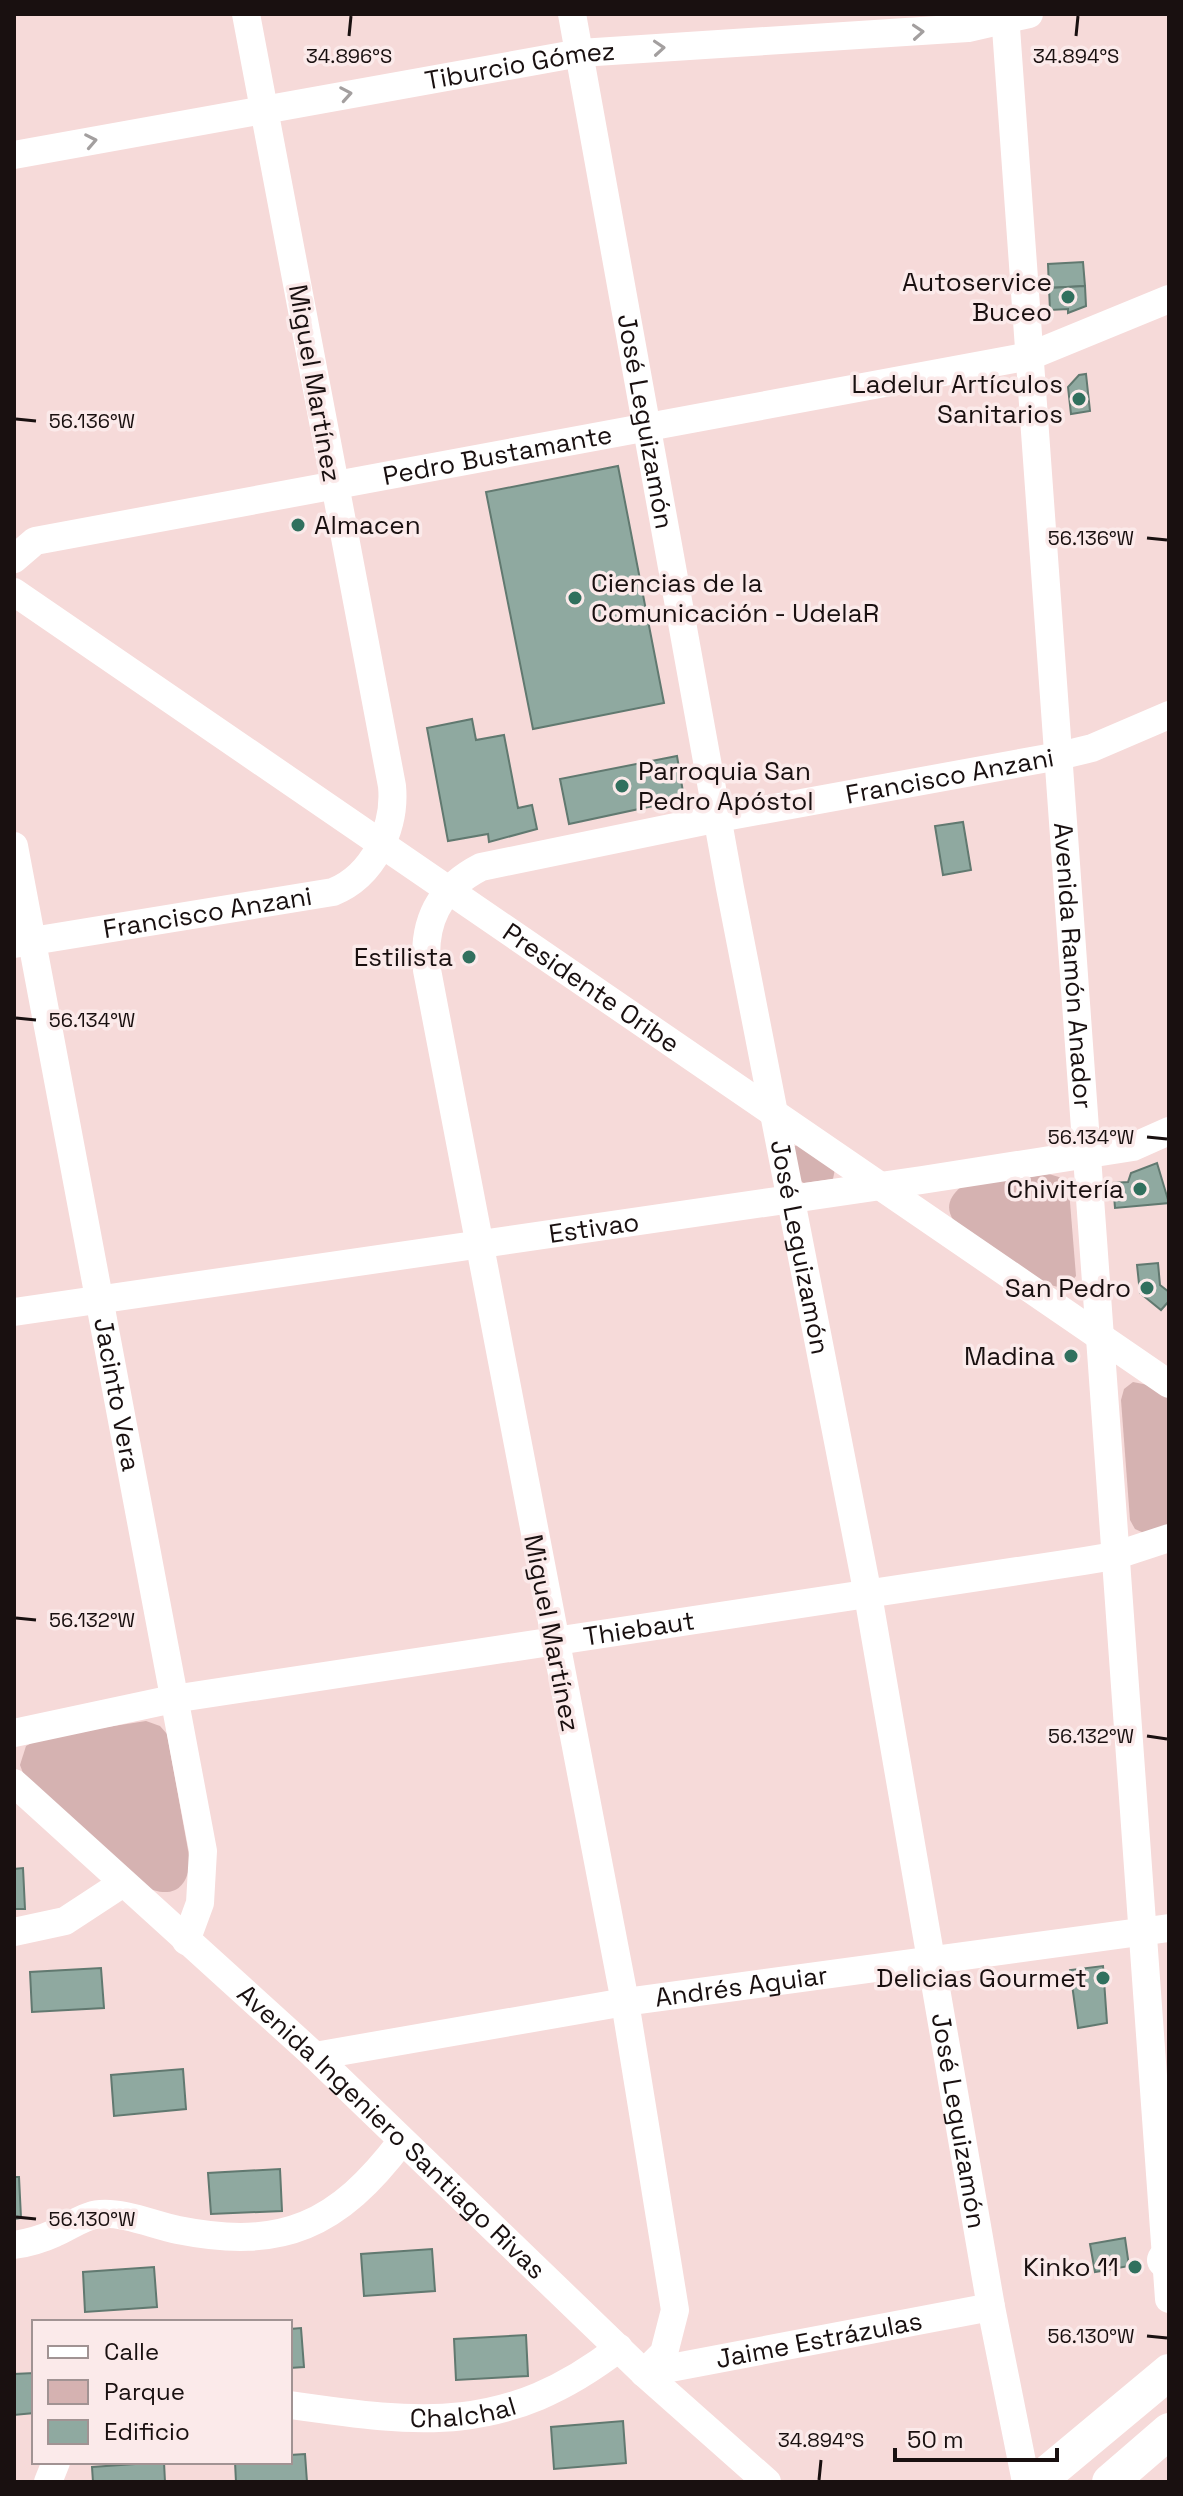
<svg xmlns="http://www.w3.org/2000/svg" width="1183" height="2496" font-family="'Space Grotesk',sans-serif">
	<rect width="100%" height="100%" fill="#f6dad9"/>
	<g fill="#d5b2b1">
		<path d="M797,1145L835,1169L833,1179L804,1183L799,1180L793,1147Z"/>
		<path d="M1049,1174L1062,1178L1069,1190L1076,1276L1065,1289L1047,1284L954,1221C945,1208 949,1197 961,1187Z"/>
		<path d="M1133,1382L1148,1385L1169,1399V1527L1146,1534L1135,1529L1130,1520L1121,1400L1124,1389Z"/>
		<path d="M146,1721L160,1726L167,1734L190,1861C187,1893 168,1899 141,1885L23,1773L20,1765L26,1746L43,1737Z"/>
	</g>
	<g fill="#8fa9a0" stroke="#617970" stroke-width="2">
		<path d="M1083,262L1085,286L1049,288L1048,264Z"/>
		<path d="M1085,286L1086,306L1068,313V309L1050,310L1049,288Z"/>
		<path d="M1086,374L1090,411L1071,414L1068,387L1079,375Z"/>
		<path d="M618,466L664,703L533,729L486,492Z"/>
		<path d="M472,719L476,740L504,735L518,808L532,805L537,829L489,842L488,834L448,841L427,728Z"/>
		<path d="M677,756L683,792L676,801L569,824L560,779Z"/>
		<path d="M963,822L971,870L943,875L935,826Z"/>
		<path d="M1157,1163L1169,1203L1115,1208L1113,1183L1128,1182L1131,1173Z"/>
		<path d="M1158,1263L1160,1285L1169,1292V1301L1161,1310L1140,1293L1137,1265Z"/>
		<path d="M23,1868L25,1909H14V1869Z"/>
		<path d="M1103,1966L1107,2023L1078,2028L1070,1970Z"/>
		<path d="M101,1968L104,2008L32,2012L30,1972Z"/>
		<path d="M183,2069L186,2109L114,2116L111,2075Z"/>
		<path d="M280,2169L282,2211L211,2214L208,2173Z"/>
		<path d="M14,2177H19L21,2218L14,2219Z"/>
		<path d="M1125,2238L1129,2266L1095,2272L1090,2244Z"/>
		<path d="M432,2249L435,2291L364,2296L361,2254Z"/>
		<path d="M154,2267L157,2307L85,2312L83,2272Z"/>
		<path d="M301,2328L304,2367L290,2368V2329Z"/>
		<path d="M526,2335L528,2376L456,2380L454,2339Z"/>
		<path d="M34,2373V2413L14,2415V2374Z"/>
		<path d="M623,2421L626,2463L554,2469L551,2427Z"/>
		<path d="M305,2454L307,2482H236L235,2462H290V2455Z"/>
		<path d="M164,2462L165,2482H93L92,2467Z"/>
	</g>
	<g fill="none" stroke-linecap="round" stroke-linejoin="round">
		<g stroke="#fff" stroke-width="28">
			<path id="s1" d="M572,14L730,888L868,1595L991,2307L1026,2482"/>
			<path id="s2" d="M1005,14L1169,2299"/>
			<path id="s3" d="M14,155L580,53L968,28L1029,14"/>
			<path id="s4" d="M14,559L35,541L1030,356L1169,299"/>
			<path id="s5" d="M14,592L1169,1384"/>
			<path id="s6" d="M14,846L203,1851L200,1903L186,1941"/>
			<path id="s7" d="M14,944L333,892C373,876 396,828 392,786L246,14"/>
			<path id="s8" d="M14,1312L922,1180L1133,1147L1169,1131"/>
			<path id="s9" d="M14,1733L173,1699L1084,1561L1114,1556L1169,1538"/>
			<path id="s10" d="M14,1783L315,2056L644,2373L767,2482"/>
			<path d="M14,1932L65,1921L123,1883"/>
			<path id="s11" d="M315,2056L625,2002L1169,1928"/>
			<path d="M14,2245C28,2243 42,2239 55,2233C69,2227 85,2215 100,2214C124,2212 154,2225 178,2230C283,2251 338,2225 401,2142"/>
			<path id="s12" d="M644,2373L664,2353L675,2310L625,2002L427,970C422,923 438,889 481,867L719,818L1059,756L1092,748L1169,715"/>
			<path id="s13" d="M644,2373L991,2307"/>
			<path id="s14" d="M290,2405C422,2424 506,2435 619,2348"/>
			<path d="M48,2482L56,2462"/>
		</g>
		<g stroke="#fff" stroke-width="36">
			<path d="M1165,2260L1169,2261"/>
			<path d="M1037,2482L1169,2372"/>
			<path d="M1110,2482L1169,2431"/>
		</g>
	</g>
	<defs><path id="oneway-chevron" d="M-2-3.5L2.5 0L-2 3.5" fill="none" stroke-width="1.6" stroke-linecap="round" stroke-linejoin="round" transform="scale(2)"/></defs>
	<g stroke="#a39f9f">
		<use href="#oneway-chevron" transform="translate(918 32) rotate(-4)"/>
		<use href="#oneway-chevron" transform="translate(659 48) rotate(-4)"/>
		<use href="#oneway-chevron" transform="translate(346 94) rotate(-10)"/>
		<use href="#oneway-chevron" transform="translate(91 141) rotate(-11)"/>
	</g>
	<path fill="none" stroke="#191010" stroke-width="3" d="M349,36L351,16M1076,36L1078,16M16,419L36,421M1147,538L1167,540M16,1018L36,1020M1147,1137L1167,1139M16,1618L36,1620M1147,1736L1167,1739M16,2217L36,2219M1147,2336L1167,2338M819,2480L821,2460"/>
	<g fill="#31705e" stroke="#fbeaea" stroke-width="3">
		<circle cx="1068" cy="297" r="8"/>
		<circle cx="1079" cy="399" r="8"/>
		<circle cx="298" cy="525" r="8"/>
		<circle cx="575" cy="598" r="8"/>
		<circle cx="622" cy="786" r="8"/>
		<circle cx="469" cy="957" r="8"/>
		<circle cx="1140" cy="1189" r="8"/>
		<circle cx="1147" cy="1288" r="8"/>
		<circle cx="1071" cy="1356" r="8"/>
		<circle cx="1103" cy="1978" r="8"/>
		<circle cx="1135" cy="2267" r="8"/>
	</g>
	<g text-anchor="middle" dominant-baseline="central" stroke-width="7" stroke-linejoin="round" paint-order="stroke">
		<g font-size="26" fill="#191010" stroke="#fbeaea">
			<text stroke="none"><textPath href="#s3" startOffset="514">Tiburcio Gómez</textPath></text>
			<text transform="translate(315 383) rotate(80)">Miguel Martínez</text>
			<text stroke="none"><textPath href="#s1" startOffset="414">José Leguizamón</textPath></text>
			<text stroke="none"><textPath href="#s4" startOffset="498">Pedro Bustamante</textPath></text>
			<text stroke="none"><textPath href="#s12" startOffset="2038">Francisco Anzani</textPath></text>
			<text stroke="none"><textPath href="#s7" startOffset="196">Francisco Anzani</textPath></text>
			<text stroke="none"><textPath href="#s2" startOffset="954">Avenida Ramón Anador</textPath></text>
			<text stroke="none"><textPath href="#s5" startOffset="700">Presidente Oribe</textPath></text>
			<text stroke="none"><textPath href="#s8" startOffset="586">Estivao</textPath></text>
			<text stroke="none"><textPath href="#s1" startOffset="1254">José Leguizamón</textPath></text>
			<text stroke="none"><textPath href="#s6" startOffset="558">Jacinto Vera</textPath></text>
			<text stroke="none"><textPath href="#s9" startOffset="634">Thiebaut</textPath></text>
			<text transform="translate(552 1633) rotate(79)">Miguel Martínez</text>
			<text stroke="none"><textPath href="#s11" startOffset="432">Andrés Aguiar</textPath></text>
			<text stroke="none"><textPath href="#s1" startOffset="2142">José Leguizamón</textPath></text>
			<text stroke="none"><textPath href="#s10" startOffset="514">Avenida Ingeniero Santiago Rivas</textPath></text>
			<text stroke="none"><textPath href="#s13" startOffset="178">Jaime Estrázulas</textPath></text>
			<text stroke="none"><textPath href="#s14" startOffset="174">Chalchal</textPath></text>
		</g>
		<g font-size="26" fill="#191010" stroke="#fbeaea" text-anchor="end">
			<text x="1052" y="282">Autoservice<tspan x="1052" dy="30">Buceo</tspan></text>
			<text x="1063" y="384">Ladelur Artículos<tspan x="1063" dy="30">Sanitarios</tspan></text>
			<text x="314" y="525" text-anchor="start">Almacen</text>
			<text x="591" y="583" text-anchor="start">Ciencias de la<tspan x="591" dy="30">Comunicación - UdelaR</tspan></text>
			<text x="638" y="771" text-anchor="start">Parroquia San<tspan x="638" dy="30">Pedro Apóstol</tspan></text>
			<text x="453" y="957">Estilista</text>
			<text x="1124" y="1189">Chivitería</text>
			<text x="1131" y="1288">San Pedro</text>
			<text x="1055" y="1356">Madina</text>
			<text x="1087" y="1978">Delicias Gourmet</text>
			<text x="1119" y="2267">Kinko 11</text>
		</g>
	</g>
	<g font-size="20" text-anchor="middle" fill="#191010" stroke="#fbeaea" stroke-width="7" stroke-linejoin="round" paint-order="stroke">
		<text x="349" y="63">34.896°S</text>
		<text x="1076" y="63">34.894°S</text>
		<text x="92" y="428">56.136°W</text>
		<text x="1091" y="545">56.136°W</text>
		<text x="92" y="1027">56.134°W</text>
		<text x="1091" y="1144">56.134°W</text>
		<text x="92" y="1627">56.132°W</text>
		<text x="1091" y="1743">56.132°W</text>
		<text x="92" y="2226">56.130°W</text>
		<text x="1091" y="2343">56.130°W</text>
		<text x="821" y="2447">34.894°S</text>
	</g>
	<rect width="1183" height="2496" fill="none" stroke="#191010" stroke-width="32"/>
	<rect x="32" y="2320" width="260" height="144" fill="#fbeaea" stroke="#a19393" stroke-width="2"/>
	<rect x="48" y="2346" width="40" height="12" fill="#ffffff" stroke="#a19393" stroke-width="2"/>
	<text x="104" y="2360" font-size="24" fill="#191010">Calle</text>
	<rect x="48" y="2380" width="40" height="24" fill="#d5b2b1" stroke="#a19393" stroke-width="2"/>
	<text x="104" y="2400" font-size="24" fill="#191010">Parque</text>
	<rect x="48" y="2420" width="40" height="24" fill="#8fa9a0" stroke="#a19393" stroke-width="2"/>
	<text x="104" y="2440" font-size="24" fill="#191010">Edificio</text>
	<path d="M895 2448v12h162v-12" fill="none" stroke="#191010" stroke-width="4"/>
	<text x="907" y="2448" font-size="24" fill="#191010" stroke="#fbeaea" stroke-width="6" paint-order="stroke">50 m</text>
</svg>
